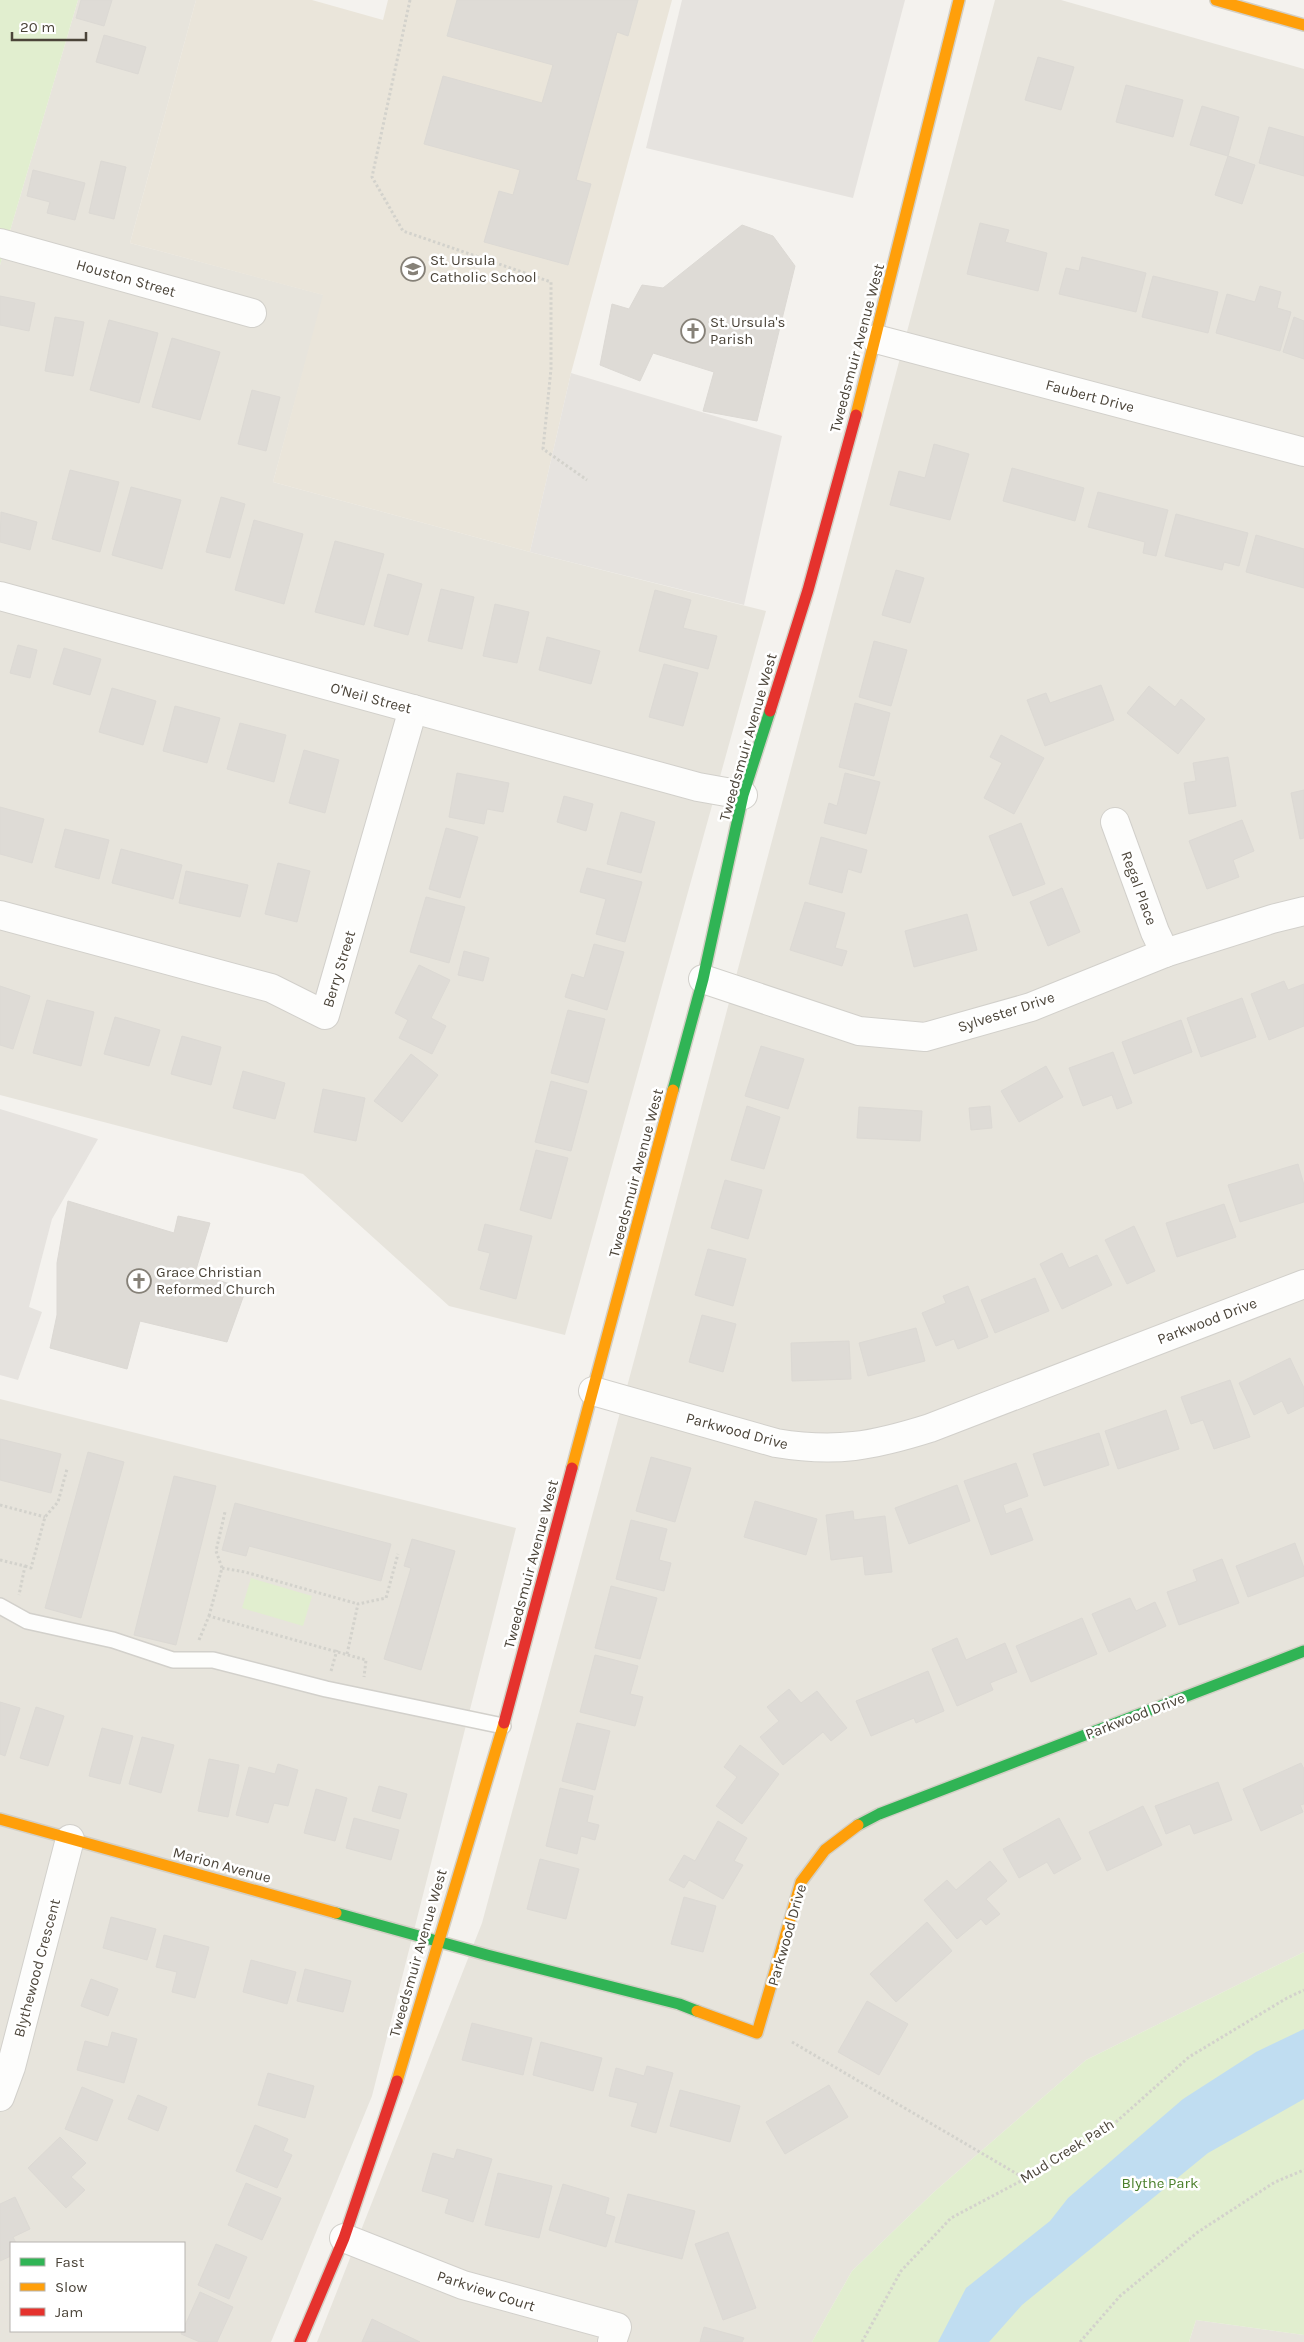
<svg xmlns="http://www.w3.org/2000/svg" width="1304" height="2342" font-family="Karla,sans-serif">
	<rect width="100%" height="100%" fill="#f4f2ee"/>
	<g fill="#e7e4dc" fill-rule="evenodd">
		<path d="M78,0H196L130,243L324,295L273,482L530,552L766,611L565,1335L449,1306L303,1174L0,1095V265Z"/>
		<path d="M995,0H1061L1304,69V1952L1086,2060L934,2192L852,2271L812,2342H317L482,1923L635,1357Z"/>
		<path d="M0,1399L516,1528L372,2096L271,2342H0ZM11,2243H184V2331H11Z"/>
		<path d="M1196,2320L1304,2335V2342H1189Z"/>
	</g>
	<path fill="#eae5da" d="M196,0H312L383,20L388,0H672L571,373L530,552L273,482L323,295L130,243Z"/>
	<g fill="#e1eecf">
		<path d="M0,0H78L0,265Z"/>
		<path d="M251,1578L312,1596L303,1626L242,1608Z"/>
		<path d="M1304,1952V2335L1196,2320L1189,2342H812L852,2271L934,2192L1086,2060Z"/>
	</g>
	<g fill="#e6e3df">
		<path d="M682,0H905L853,198L646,148Z"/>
		<path d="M571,373L782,436L744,605L530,552Z"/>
		<path d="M0,1109L98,1139L52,1219L29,1307L42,1312L18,1380L0,1375Z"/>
	</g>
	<path fill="#c0ddf1" d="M1304,2029V2099L1208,2153L1022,2305L989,2342H938L966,2288L1050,2221L1068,2198L1183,2099L1256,2052Z"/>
	<g fill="#dedbd6" stroke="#dcd9d4">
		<path d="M81,0H112L104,26L76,18Z"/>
		<path d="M457,0H638L628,36L617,32L576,180L591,184L568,265L484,242L499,191L513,195L520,170L424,144L443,76L542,103L553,65L447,36Z"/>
		<path d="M104,35L146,47L138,74L96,62Z"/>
		<path d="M1038,57L1074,67L1061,110L1025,100Z"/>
		<path d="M1126,85L1183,100L1173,137L1116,122Z"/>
		<path d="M1202,106L1239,117L1228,156L1190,145Z"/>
		<path d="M1269,127L1304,137V176L1259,163Z"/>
		<path d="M1228,156L1255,165L1242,204L1215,195Z"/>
		<path d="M101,161L126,167L114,219L89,213Z"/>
		<path d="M33,170L85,183L75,220L47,213L50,202L27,196Z"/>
		<path d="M980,223L1009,230L1005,242L1047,253L1038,291L967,274Z"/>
		<path d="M742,225L773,236L795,266L757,421L703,411L714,372L653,353L640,381L600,365L612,304L629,309L642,285L663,288Z"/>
		<path d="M1082,257L1146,273L1136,312L1059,294L1066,268L1079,271Z"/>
		<path d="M1153,276L1218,292L1208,333L1142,317Z"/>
		<path d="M1260,286L1281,292L1277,308L1291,312L1280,351L1216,333L1227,294L1255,302Z"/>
		<path d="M0,296L35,303L29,331L0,325Z"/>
		<path d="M55,317L84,322L73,376L45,371Z"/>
		<path d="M1294,317L1304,321V359L1283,352Z"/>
		<path d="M109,320L158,333L139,403L90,390Z"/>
		<path d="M172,338L220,352L200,420L152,407Z"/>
		<path d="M252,390L280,397L266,451L238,444Z"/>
		<path d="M934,444L969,454L950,520L890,505L899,471L925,478Z"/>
		<path d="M1012,468L1084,488L1075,521L1003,501Z"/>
		<path d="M70,470L119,482L100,552L52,539Z"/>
		<path d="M131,487L181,500L162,569L112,555Z"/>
		<path d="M1098,492L1168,510L1156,556L1143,553L1145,542L1088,527Z"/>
		<path d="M221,497L245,504L230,558L206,552Z"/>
		<path d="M1,512L37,522L30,550L0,542Z"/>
		<path d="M1176,514L1248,533L1239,566L1224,562L1222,570L1165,556Z"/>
		<path d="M254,520L303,534L284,604L235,590Z"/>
		<path d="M1256,535L1304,549V588L1246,572Z"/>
		<path d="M335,541L384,554L364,625L315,612Z"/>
		<path d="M896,570L924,578L910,623L882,615Z"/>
		<path d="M388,574L422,584L408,635L374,626Z"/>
		<path d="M441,589L474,597L462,649L428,641Z"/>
		<path d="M655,590L691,600L683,628L717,636L708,669L639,651Z"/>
		<path d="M495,604L529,612L517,663L483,656Z"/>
		<path d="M547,637L600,651L591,684L539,670Z"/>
		<path d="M874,641L907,650L891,706L859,697Z"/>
		<path d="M18,645L37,650L30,678L10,673Z"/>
		<path d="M64,648L101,659L90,695L53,684Z"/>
		<path d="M664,664L698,673L683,726L649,717Z"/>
		<path d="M1101,685L1114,720L1045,746L1027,700L1046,693L1050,703Z"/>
		<path d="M1149,686L1175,707L1181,699L1205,719L1178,754L1127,713Z"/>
		<path d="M112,688L156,701L143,745L99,732Z"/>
		<path d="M855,703L890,713L874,776L839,767Z"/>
		<path d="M175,706L220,718L207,763L163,751Z"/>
		<path d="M240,723L286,735L274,782L227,769Z"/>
		<path d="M1001,735L1044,758L1014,814L984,798L1002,763L990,757Z"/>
		<path d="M304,750L339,760L325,813L289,803Z"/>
		<path d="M1228,757L1236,806L1189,814L1184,783L1196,781L1193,763Z"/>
		<path d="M457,773L509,783L503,812L487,809L484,824L449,817Z"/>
		<path d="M845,773L880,782L866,834L824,823L829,803L837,806Z"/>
		<path d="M1304,790V838L1300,839L1291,793Z"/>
		<path d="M564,796L593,804L586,831L557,822Z"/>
		<path d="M0,807L44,819L32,863L0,854Z"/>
		<path d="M621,812L655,822L641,873L607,864Z"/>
		<path d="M1242,820L1254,851L1233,860L1239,877L1207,889L1189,841Z"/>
		<path d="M1021,823L1045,884L1013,896L989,836Z"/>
		<path d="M446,828L478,837L460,898L429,889Z"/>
		<path d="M65,829L109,840L99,879L55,867Z"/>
		<path d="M821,837L867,850L861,873L848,869L842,893L809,884Z"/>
		<path d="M121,849L182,865L173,899L112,883Z"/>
		<path d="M278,863L310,871L297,922L265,914Z"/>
		<path d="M587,868L642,882L625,942L596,934L606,899L580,892Z"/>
		<path d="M186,871L248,885L240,917L179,903Z"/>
		<path d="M1062,888L1080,932L1048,946L1030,902Z"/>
		<path d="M426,897L465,907L449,963L410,952Z"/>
		<path d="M805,902L845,913L835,948L847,951L842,966L790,950Z"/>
		<path d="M967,914L977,950L914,967L905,931Z"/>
		<path d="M594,944L624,952L607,1010L565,997L572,974L584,978Z"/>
		<path d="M464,951L489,958L483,981L458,975Z"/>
		<path d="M419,965L450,980L431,1018L446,1026L432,1054L399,1038L408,1020L395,1013Z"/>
		<path d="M1284,981L1288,990L1304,984V1026L1269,1040L1251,994Z"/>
		<path d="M0,986L30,996L13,1049L0,1045Z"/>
		<path d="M1242,998L1256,1037L1201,1057L1187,1018Z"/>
		<path d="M47,1000L94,1012L81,1066L33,1053Z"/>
		<path d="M568,1010L605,1019L588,1083L551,1073Z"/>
		<path d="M115,1017L160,1030L149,1066L104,1054Z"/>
		<path d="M1181,1020L1192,1052L1134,1074L1122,1042Z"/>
		<path d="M182,1036L221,1047L211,1085L171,1074Z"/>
		<path d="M761,1046L804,1059L788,1109L745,1096Z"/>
		<path d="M1113,1052L1132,1103L1117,1109L1112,1095L1083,1106L1069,1068Z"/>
		<path d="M411,1054L438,1075L402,1122L374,1101Z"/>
		<path d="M1046,1066L1063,1097L1019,1122L1001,1091Z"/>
		<path d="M243,1071L285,1083L275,1119L233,1108Z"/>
		<path d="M551,1081L587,1091L571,1151L535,1142Z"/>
		<path d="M323,1089L365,1098L356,1141L314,1132Z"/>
		<path d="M747,1106L780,1117L764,1169L731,1160Z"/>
		<path d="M990,1106L992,1128L971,1130L969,1108Z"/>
		<path d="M859,1107L922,1111L920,1141L857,1138Z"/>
		<path d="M536,1150L568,1158L551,1219L520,1210Z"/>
		<path d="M1298,1164L1304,1185V1202L1240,1222L1228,1185Z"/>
		<path d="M725,1180L762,1190L748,1239L711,1228Z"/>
		<path d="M68,1201L174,1233L178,1216L210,1223L195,1273L246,1289L227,1342L140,1321L127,1369L50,1348L57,1315V1263Z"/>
		<path d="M1224,1204L1236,1237L1177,1257L1166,1223Z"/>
		<path d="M485,1224L532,1236L516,1299L480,1289L490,1253L478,1250Z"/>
		<path d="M1134,1226L1155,1271L1127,1284L1105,1240Z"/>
		<path d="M708,1249L746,1259L733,1306L695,1295Z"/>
		<path d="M1062,1253L1069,1268L1097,1255L1112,1285L1062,1309L1040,1264Z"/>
		<path d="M1035,1278L1049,1311L995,1333L981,1300Z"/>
		<path d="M968,1286L988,1337L958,1349L954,1339L936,1346L922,1313L946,1303L943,1296Z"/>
		<path d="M702,1315L736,1324L723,1372L689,1362Z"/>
		<path d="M916,1328L925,1361L868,1376L859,1343Z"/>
		<path d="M849,1341L851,1379L792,1381L791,1343Z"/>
		<path d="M1290,1358L1304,1388V1406L1288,1414L1282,1401L1254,1415L1239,1383Z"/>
		<path d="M1230,1380L1250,1437L1214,1449L1203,1420L1191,1424L1181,1397Z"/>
		<path d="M1166,1410L1179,1449L1118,1469L1105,1431Z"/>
		<path d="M1099,1433L1109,1465L1044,1486L1033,1454Z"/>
		<path d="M0,1439L61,1454L51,1493L0,1480Z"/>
		<path d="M88,1452L124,1462L81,1618L45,1608Z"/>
		<path d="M651,1457L691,1468L675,1522L636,1511Z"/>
		<path d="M1016,1463L1028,1496L1003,1505L1006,1514L1021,1508L1033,1540L991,1555L964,1481Z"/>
		<path d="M174,1476L216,1486L176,1645L134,1635Z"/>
		<path d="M957,1485L970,1521L909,1544L895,1508Z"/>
		<path d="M755,1501L817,1519L806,1555L744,1537Z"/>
		<path d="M235,1503L391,1544L381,1581L249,1546L246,1556L222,1550Z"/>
		<path d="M853,1511L854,1520L885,1516L892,1572L865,1575L863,1556L831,1560L826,1515Z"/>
		<path d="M631,1520L667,1529L659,1560L671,1563L664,1591L616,1579Z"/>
		<path d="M412,1539L455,1551L421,1670L384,1659L411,1568L404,1566Z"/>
		<path d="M1295,1543L1304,1568V1576L1248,1597L1236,1566Z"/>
		<path d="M1222,1559L1239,1603L1179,1625L1167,1592L1197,1581L1193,1570Z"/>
		<path d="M611,1586L657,1598L640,1659L595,1648Z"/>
		<path d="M1130,1598L1136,1611L1155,1602L1166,1626L1109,1652L1092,1614Z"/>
		<path d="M1082,1618L1097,1654L1031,1682L1016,1646Z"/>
		<path d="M957,1638L966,1660L1005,1643L1017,1672L990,1683L993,1690L957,1706L932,1649Z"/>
		<path d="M595,1655L638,1666L630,1694L643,1697L635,1726L580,1712Z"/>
		<path d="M928,1671L944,1711L916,1723L914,1718L871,1736L856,1701Z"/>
		<path d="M789,1689L801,1703L817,1691L847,1728L831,1741L823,1732L783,1765L760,1737L779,1721L767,1707Z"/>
		<path d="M0,1702L20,1708L5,1756L0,1754Z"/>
		<path d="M36,1707L64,1716L48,1766L20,1758Z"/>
		<path d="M577,1723L610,1731L595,1790L562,1781Z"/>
		<path d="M102,1728L133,1736L120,1784L89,1776Z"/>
		<path d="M142,1737L174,1745L161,1793L129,1784Z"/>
		<path d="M740,1745L779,1774L742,1824L716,1806L737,1777L724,1767Z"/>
		<path d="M209,1759L239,1765L228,1817L198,1811Z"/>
		<path d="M1301,1763L1304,1769V1804L1300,1805L1303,1812L1261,1831L1243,1789Z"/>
		<path d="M278,1764L298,1770L288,1806L274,1803L268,1823L236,1815L249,1767L275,1774Z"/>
		<path d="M1218,1782L1232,1820L1194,1834L1190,1824L1166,1834L1155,1806Z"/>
		<path d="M379,1786L407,1794L400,1819L372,1811Z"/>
		<path d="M560,1788L593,1796L587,1822L599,1825L595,1840L581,1836L577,1854L546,1846Z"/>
		<path d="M316,1789L347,1798L335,1841L304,1833Z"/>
		<path d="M1143,1806L1162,1845L1107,1871L1089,1832Z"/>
		<path d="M354,1818L399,1830L391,1860L346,1848Z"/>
		<path d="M1059,1818L1081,1859L1054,1874L1047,1862L1019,1878L1003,1849Z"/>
		<path d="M718,1821L747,1838L734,1861L743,1865L723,1899L689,1880L684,1888L669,1880L684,1855L695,1861Z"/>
		<path d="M540,1859L579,1869L566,1919L527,1909Z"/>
		<path d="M990,1861L1007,1881L986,1899L1000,1914L986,1925L981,1919L957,1939L924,1900L947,1880L956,1890Z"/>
		<path d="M684,1897L716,1906L703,1952L671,1944Z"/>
		<path d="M111,1917L156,1929L147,1960L103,1948Z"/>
		<path d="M927,1922L952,1951L896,2002L870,1974Z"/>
		<path d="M164,1935L209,1947L195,1998L172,1992L177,1972L156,1967Z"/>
		<path d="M251,1960L296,1972L287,2004L243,1992Z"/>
		<path d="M305,1969L351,1981L343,2012L297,2001Z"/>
		<path d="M91,1979L118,1989L108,2016L81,2006Z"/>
		<path d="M867,2001L908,2024L879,2075L838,2052Z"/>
		<path d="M472,2023L532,2038L523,2075L462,2060Z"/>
		<path d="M112,2032L137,2039L124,2083L77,2070L85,2041L108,2047Z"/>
		<path d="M541,2042L602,2058L593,2091L533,2075Z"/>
		<path d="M647,2066L673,2073L656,2133L631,2126L638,2103L609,2096L616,2068L644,2076Z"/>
		<path d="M268,2073L314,2086L305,2118L258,2105Z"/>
		<path d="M829,2085L848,2117L785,2154L766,2122Z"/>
		<path d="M82,2087L113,2100L97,2141L65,2129Z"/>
		<path d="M680,2090L740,2106L730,2142L670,2126Z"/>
		<path d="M138,2095L167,2107L158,2131L128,2119Z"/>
		<path d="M255,2125L288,2139L283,2151L292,2155L277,2188L236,2171Z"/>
		<path d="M60,2137L86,2163L71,2177L85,2190L66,2208L28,2168Z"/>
		<path d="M457,2149L492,2159L473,2222L445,2213L449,2199L422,2191L433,2153L454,2159Z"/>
		<path d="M498,2173L552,2186L539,2238L485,2225Z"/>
		<path d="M246,2183L281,2198L262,2240L228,2225Z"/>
		<path d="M563,2184L609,2198L605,2214L615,2217L606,2247L549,2230Z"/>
		<path d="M628,2194L695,2211L682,2259L615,2242Z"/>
		<path d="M15,2197L30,2229L13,2237L16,2243H11V2256L0,2261V2204Z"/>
		<path d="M728,2232L756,2308L723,2320L695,2244Z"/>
		<path d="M216,2244L247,2257L229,2299L198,2285Z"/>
		<path d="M200,2292L233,2307L217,2342H200L181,2334Z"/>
		<path d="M372,2319L420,2342H362Z"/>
		<path d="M704,2327L744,2338L742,2342H700Z"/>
	</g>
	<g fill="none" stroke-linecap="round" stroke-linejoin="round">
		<g stroke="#d2d0cb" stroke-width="18">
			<path id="lane" d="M0,1606L27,1621L113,1640L173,1660H213L326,1689L503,1726"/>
		</g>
		<g stroke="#d2d0cb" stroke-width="30">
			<g id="street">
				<path d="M0,243L252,313"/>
				<path d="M876,339L1304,452"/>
				<path d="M0,596L698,787L743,795"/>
				<path d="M1115,822L1155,932L1165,953"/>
				<path d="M0,915L271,988L325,1015L413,709"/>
				<path d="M703,979L859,1031L925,1037L1031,1007L1165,953L1272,919L1304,911"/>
				<path d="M593,1391L776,1443C836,1453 873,1446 930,1428L1304,1284"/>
				<path d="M0,2097L11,2067L70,1839"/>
				<path d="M344,2238L463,2285L617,2327L612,2342"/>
			</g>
		</g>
		<g stroke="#d3cfc5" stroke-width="14">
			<g id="fast">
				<path d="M673,1090L703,979L743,795L770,711"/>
				<path d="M858,1825L879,1814L1304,1651"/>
				<path d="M336,1913L487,1955L679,2004L697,2011"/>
			</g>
		</g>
		<g stroke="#d3cfc5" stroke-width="14">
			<g id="slow">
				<path d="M1216,0L1304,25"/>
				<path d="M856,415L959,0"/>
				<path d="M572,1468L673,1090"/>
				<path d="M0,1819L336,1913"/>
				<path d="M697,2011L757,2033L801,1882L825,1850L858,1825"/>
				<path d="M397,2081L504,1723"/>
			</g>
		</g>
		<g stroke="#d3cfc5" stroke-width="14">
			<g id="jam">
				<path d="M770,711L808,590L856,415"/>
				<path d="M504,1723L572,1468"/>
				<path d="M300,2342L344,2238L397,2081"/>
			</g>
		</g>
		<g stroke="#d3d2cc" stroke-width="3" stroke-dasharray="2.5 2.5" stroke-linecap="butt">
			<path d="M410,0L372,177L403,231L551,282V369L543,449L587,480"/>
			<path d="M0,1505L45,1517"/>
			<path d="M0,1560L25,1566L19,1595"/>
			<path d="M25,1566L31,1568L45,1517L58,1502L67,1469"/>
			<path d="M222,1568L245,1572L358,1604"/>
			<path d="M209,1616L222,1568L216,1551L225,1512"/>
			<path d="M199,1640L209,1616L366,1660L364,1677"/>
			<path d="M347,1654L358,1604L386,1598L398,1554"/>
			<path d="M331,1671L337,1650"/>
			<path d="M792,2042L1024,2178"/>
			<path d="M862,2342L901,2271L951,2218L1051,2165L1107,2130L1189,2057L1287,1998L1304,1990"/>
			<path d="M1080,2342L1120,2296L1198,2232L1275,2182L1304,2170"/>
		</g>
		<use href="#lane" stroke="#fdfdfc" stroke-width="15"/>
		<use href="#street" stroke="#fdfdfc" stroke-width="28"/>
		<use href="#fast" stroke="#30b455" stroke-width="11"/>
		<use href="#slow" stroke="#ff9f0a" stroke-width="11"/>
		<use href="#jam" stroke="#e5322d" stroke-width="11"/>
	</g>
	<defs>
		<g id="school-ring" transform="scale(1.25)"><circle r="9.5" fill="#fff" stroke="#868178" stroke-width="1.5"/><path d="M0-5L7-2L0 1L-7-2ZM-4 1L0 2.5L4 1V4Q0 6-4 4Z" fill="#868178"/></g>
		<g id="church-ring" transform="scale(1.25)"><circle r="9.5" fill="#fff" stroke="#868178" stroke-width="1.5"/><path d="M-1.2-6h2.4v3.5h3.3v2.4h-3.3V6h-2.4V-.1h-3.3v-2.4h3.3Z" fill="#868178"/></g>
	</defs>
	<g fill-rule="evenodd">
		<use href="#school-ring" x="413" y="269"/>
		<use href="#church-ring" x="693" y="331"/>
		<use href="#church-ring" x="139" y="1281"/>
	</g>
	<g text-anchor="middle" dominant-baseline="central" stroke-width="5" stroke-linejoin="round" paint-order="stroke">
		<g font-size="15" fill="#4b4439" stroke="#fff" text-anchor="start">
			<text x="430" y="260">St. Ursula<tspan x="430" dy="17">Catholic School</tspan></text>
			<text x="710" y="322">St. Ursula's<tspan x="710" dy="17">Parish</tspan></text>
			<text x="156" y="1272">Grace Christian<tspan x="156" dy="17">Reformed Church</tspan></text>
		</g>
		<g font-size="15" fill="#4b4439" stroke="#fff">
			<text transform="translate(126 278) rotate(16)">Houston Street</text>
			<text transform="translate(857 348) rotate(-75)">Tweedsmuir Avenue West</text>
			<text transform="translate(1090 396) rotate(15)">Faubert Drive</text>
			<text transform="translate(371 698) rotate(15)">O'Neil Street</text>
			<text transform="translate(748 737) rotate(-74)">Tweedsmuir Avenue West</text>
			<text transform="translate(1139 888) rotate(70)">Regal Place</text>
			<text transform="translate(339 969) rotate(-73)">Berry Street</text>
			<text transform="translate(1006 1012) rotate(-18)">Sylvester Drive</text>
			<text transform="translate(636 1173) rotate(-75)">Tweedsmuir Avenue West</text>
			<text transform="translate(1207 1321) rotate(-21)">Parkwood Drive</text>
			<text transform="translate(737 1431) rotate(15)">Parkwood Drive</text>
			<text transform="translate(531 1564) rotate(-75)">Tweedsmuir Avenue West</text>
			<text transform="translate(1135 1716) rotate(-21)">Parkwood Drive</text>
			<text transform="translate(222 1865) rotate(15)">Marion Avenue</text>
			<text transform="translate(787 1935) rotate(-74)">Parkwood Drive</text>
			<text transform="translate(418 1953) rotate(-74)">Tweedsmuir Avenue West</text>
			<text transform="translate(37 1968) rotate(-75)">Blythewood Crescent</text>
			<text transform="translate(1067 2151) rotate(-32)">Mud Creek Path</text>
			<text transform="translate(486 2291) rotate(18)">Parkview Court</text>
		</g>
		<g font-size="15" fill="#4a7f2a" stroke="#fff">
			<text x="1160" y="2183">Blythe Park</text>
		</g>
	</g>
	<rect x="10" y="2242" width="175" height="90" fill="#ffffff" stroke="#b7b4b0"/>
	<rect x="20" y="2258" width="25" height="8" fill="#30b455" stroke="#b7b4b0"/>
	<text x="55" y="2267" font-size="15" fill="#4b4439">Fast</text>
	<rect x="20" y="2283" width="25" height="8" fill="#ff9f0a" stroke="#b7b4b0"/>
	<text x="55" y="2292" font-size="15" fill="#4b4439">Slow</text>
	<rect x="20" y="2308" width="25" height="8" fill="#e5322d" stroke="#b7b4b0"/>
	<text x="55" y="2317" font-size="15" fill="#4b4439">Jam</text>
	<path d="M12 32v8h74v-8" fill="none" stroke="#4b4439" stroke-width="2.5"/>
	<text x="20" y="32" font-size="15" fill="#4b4439" stroke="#ffffff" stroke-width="4" paint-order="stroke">20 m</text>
</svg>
